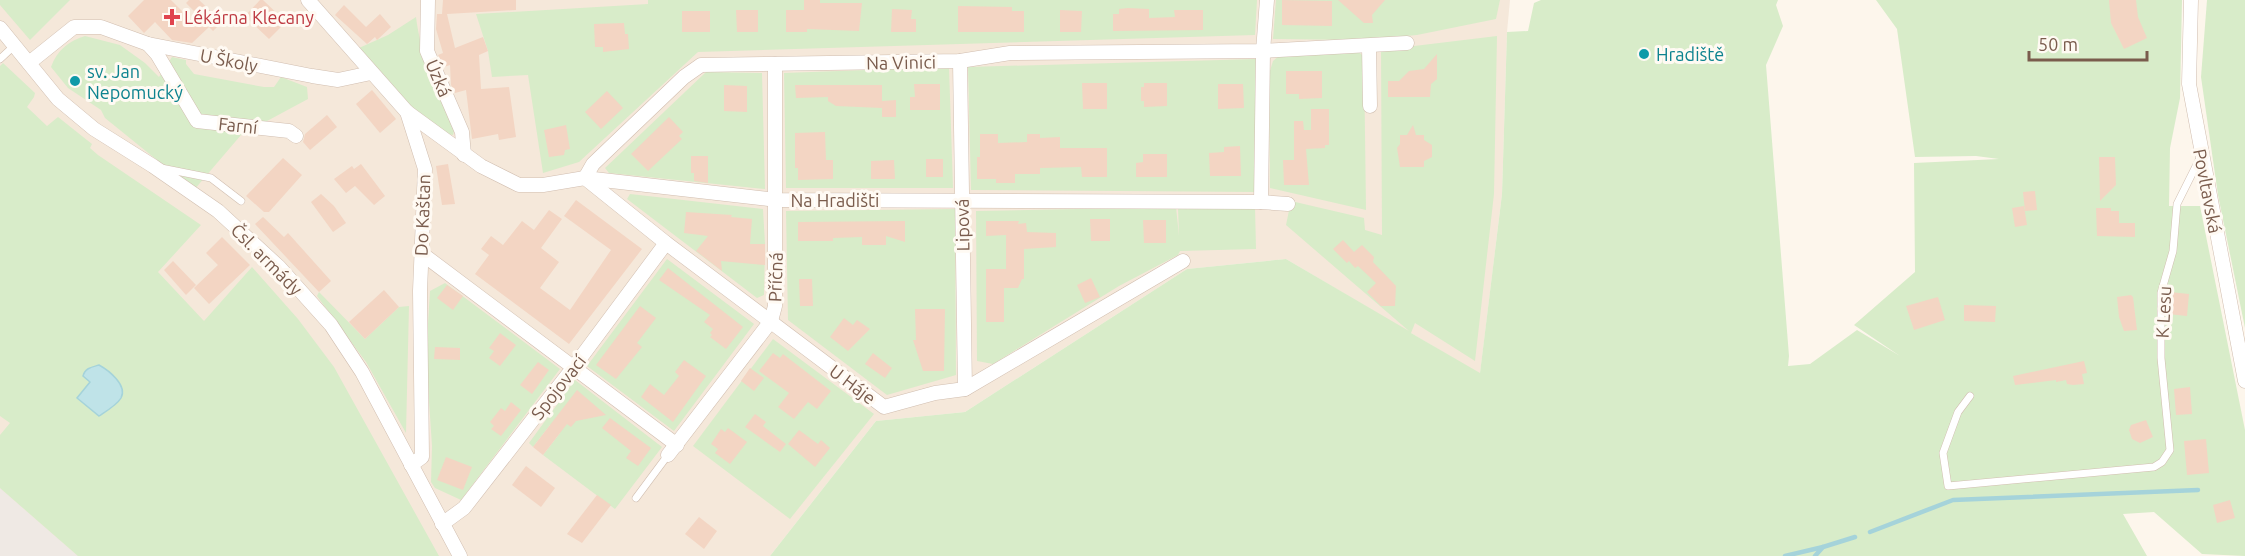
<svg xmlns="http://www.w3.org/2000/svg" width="2245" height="556" font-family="Ubuntu,sans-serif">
	<rect width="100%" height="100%" fill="#fdf6ec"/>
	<path fill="#f5e8da" d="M0,0H1510L1507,32L1502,194L1480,374L1286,259L1187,269L965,412L876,421L770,556H0Z"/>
	<path fill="#efe9e4" d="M0,488L78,556H0Z"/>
	<g fill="#d8ecc9">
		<path d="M0,0H70L30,40L0,5Z"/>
		<path d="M648,0H1257L1255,35L698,52L579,162L543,173L528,75L492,77L488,51L476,14L648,4Z"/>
		<path d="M1276,0H1500L1496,19L1417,35L1362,40L1273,39Z"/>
		<path d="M1541,0H1778L1776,5L1783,26L1766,65L1789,356L1788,366L1810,364L1857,330L1900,356L1854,325L1915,272L1914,163L1999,159L1976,156L1915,157L1897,29L1876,0H2182L2180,98L2170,148L2169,206H2200L2245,430V556L2202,554L2154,512L2123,514L2147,556H770L876,421L965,412L1187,269L1286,259L1409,331L1286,225L1291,201L1364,218L1365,230L1382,235L1381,50L1497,36L1494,194L1475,361L1415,323L1411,333L1480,373L1502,194L1507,32L1528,31L1534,3Z"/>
		<path d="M2207,0H2245V328L2218,195L2201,77Z"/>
		<path d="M416,17C421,58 438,93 454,131L453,135L447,134L412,108L359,48L388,35Z"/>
		<path d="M85,36L120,45L145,63L159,77L172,57L186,60V64L194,74L264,87H274L281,77L307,87L308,99L241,135L194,190L105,118L101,110L68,88L51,67C57,50 69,41 85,36Z"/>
		<path d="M1359,52L1364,57L1366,210L1270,188L1269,74L1273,61L1280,55Z"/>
		<path d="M1256,59V192L971,190L968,67Z"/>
		<path d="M3,63L35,93L34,97L27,107L47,126L58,117L92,144L90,148L98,155L201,225L158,272L204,321L252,267L298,319L334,367L439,556H78L0,488V435L10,423L0,416V66Z"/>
		<path d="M949,67L953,188H786L784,73Z"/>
		<path d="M706,72L762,73L765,189L609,173L605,168Z"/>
		<path d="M630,194L763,209L765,244L764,295L757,298L627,199Z"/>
		<path d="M1176,207L1179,236L1178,208L1255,207L1256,249L1180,251L1178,255L1119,286L993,364L977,361L976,211Z"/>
		<path d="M955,209L956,375L887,395L788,320L786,211Z"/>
		<path d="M667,259L754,324L674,431L587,366Z"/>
		<path d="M445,283L560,369L461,500L435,488L431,482L432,446L426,356L430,291Z"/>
		<path d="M319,292L365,339L399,307L409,306L406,433L366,362L317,296Z"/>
		<path d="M773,339L874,414L790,519L693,446Z"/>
		<path d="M575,380L662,447L615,509L543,455L560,433L550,425L533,447L529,443Z"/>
	</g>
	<path fill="#bfe3e8" stroke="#a5d3da" stroke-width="1.5" d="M99,365C108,370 128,385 121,398C117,405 105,412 99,416L77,398L90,382L83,376C85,368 92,367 99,365Z"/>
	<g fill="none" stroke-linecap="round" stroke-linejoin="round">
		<g stroke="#a5d3da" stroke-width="4.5">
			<path d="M1870,532L1953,500L2198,490"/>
			<path d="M1785,556L1823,547"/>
			<path d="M1815,556L1823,547L1855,537"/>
		</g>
	</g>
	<g fill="#f3d5c3">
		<path d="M144,0H171L192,21L198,15L186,3L189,0H199L222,22L213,31L209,27L192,43L172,40L155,22L144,33L128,16Z"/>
		<path d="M260,0H263L286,22L269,39L245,16Z"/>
		<path d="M443,0H516V10L447,14L455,48L483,37L488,51L479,55L481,89L509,87L516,137L499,140L498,134L472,139L466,90L455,93L451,85L450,65L444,67L438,55L443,53L436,29L437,14H442Z"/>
		<path d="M804,0H820V3H862L859,31L807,29V32H786V10H804Z"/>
		<path d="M1282,0L1332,1V26L1282,25Z"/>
		<path d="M1338,0H1385L1372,15L1373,23H1364Z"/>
		<path d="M2109,0H2136L2138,17L2147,38L2124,49L2111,23Z"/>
		<path d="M344,5L366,27L380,14L391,27L377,40L375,37L367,44L335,15Z"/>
		<path d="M958,6L1012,7V11H1024V32H958Z"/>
		<path d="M1128,8L1149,9V18L1175,17L1174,10H1203V30L1113,31V14H1119V9Z"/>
		<path d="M892,9L912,10L911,19H916V32H891Z"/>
		<path d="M736,10H758V32H737Z"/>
		<path d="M1060,10L1082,11L1081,32H1060Z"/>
		<rect x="682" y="11" width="28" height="21"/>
		<path d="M624,23L625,34H628L629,49L603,52V47H595L594,24Z"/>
		<path d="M1437,54V79L1431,84L1430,97H1388V81H1399L1409,71L1424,69Z"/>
		<path d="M1286,71H1322V98L1299,99V94H1286Z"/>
		<path d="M1082,83H1107V109H1083Z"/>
		<path d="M1144,83H1167V106L1144,107V101H1141V87H1144Z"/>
		<path d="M914,84H940V110H910V97H915Z"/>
		<path d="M1218,84H1243L1244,108L1218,109Z"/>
		<path d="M724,85L747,86V112L724,111Z"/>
		<path d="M795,85H882V101L896,100V117H882V108L836,106L828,101V97L796,98Z"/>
		<path d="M372,90L396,119L380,133L356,104Z"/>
		<path d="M607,91L623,108L601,129L585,112Z"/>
		<path d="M1311,109H1329V145H1325V148L1306,149L1309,185H1284L1283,160H1294V121H1303L1304,130H1311Z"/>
		<path d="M327,115L337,127L310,150L303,142L305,134Z"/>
		<path d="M669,117L683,132L679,136L682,139L648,171L631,154Z"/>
		<path d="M566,125L570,149L565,150L564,155L549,157L544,130Z"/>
		<path d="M1413,125L1416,135H1424V140L1432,145V157L1424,161V167H1400L1397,148L1400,144V135H1407Z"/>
		<path d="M825,132L826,160H833V179L798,180V168H795V133Z"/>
		<path d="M980,134H998V143L1027,142V134H1040V138L1060,137V148H1107V177H1082L1081,167L1040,168V174H1015V183H996V179H977V157H980Z"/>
		<path d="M1240,146L1241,176H1210L1209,153L1224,152V147Z"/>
		<path d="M1143,154H1167V177H1136V163L1143,162Z"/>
		<path d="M691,156H708V183L694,181V173H691Z"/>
		<path d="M2099,157H2115L2116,185L2100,201Z"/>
		<path d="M283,158L302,175L269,212H264L246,196Z"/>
		<rect x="926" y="159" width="17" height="18"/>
		<path d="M894,160L895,179H871V161Z"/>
		<path d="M361,164L385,196L374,205L355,186L346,193L334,179L352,166L354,169Z"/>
		<path d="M448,164L455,204L442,205L436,166Z"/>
		<path d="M2035,191L2037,210L2025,211L2023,192Z"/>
		<path d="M321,194L334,206L346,223L333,232L311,202Z"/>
		<path d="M576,200L642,249L569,344L475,274L489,255L481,249L491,236L503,245L522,221L534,230L549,210L562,219L541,248L559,262L540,288L570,310L611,250L564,216Z"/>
		<path d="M2024,206L2027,225L2015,227L2012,208Z"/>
		<path d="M2096,208H2111V211H2119V223H2135V237L2097,236Z"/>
		<path d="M686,212L732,215L731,217L752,219L750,244H765V265L721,261L722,271L696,251L708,236L684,233Z"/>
		<path d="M263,217L284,237L288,233L331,281L319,292L255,224Z"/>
		<path d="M1090,219H1110V241H1091Z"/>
		<path d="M1143,220H1166V243H1144Z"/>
		<path d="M905,221V242L886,236V245H862V237L833,238V241H798V222Z"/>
		<path d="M986,221H1019L1018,224L1026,223L1027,232L1056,233V247L1024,249V279H1022L1018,288H1004V322H986V269H1006V235L986,236Z"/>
		<path d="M222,237L250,265L209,304L194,288L218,265L206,253Z"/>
		<path d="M1343,240L1354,252L1362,245L1374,257L1373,262L1396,286L1395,306H1381L1367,292L1376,283L1358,266L1355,268L1349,261L1347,263L1333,249Z"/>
		<path d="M173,261L196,285L186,295L164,270Z"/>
		<path d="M668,268L743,327L726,349L710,337L712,335L710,333L713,329L704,322L710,315L659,280Z"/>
		<path d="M1091,278L1100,297L1085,303L1077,285Z"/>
		<path d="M799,279H812L813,306H800Z"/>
		<path d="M447,285L463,296L453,310L437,298Z"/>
		<path d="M384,290L399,307L365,339L349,322Z"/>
		<path d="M2170,292L2189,294L2187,316L2168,314Z"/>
		<path d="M2131,295L2133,297L2137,330L2124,331L2119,317L2117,297Z"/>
		<path d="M1938,297L1945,320L1914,330L1906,306Z"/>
		<path d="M1964,305L1996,306L1995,322L1964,321Z"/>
		<path d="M640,306L656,318L637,343L642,347L616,379L596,365Z"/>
		<path d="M915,309H945L944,371H923L913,340H916Z"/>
		<path d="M844,318L853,325L857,320L870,329L848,351L830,337Z"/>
		<path d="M500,333L516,345L500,366L489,358L494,351L489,348Z"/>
		<path d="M435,347L460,348V360L434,359Z"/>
		<path d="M773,353L780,358L783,354L831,391L817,409L808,402L794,419L778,407L789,393L759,371Z"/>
		<path d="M873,353L892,368L885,378L865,364Z"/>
		<path d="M684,360L706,376L673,422L641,397L650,384L664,395L679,376L675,372Z"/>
		<path d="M2084,361L2087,373L2082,374L2084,384L2073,385L2067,384L2066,380L2056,382V380L2015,385L2013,376Z"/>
		<path d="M538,362L549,370L532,394L520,385Z"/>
		<path d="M750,368L764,378L754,391L741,381Z"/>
		<path d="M2190,387L2192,414L2176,415L2174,389Z"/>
		<path d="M577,390L606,415L576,421L571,427L567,424L543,455L533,447Z"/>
		<path d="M511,402L521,410L501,436L491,429L494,426L490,422L501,408L505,411Z"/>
		<path d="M755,414L766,422L763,426L786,444L780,452L745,427Z"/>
		<path d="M610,418L651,448L638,466L626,458L631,451L602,428Z"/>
		<path d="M2146,420L2153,437L2140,443L2132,439L2129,430L2131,425Z"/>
		<path d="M728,428L747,442L730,464L715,453L718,449L711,444L721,429L725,432Z"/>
		<path d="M799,430L818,444L821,440L830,448L815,467L788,444Z"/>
		<path d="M2206,439L2209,473L2187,475L2184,441Z"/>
		<path d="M446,457L472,467L463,490L437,480Z"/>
		<path d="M526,466L555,488L541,507L512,485Z"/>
		<path d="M597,495L611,505L582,543L567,534Z"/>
		<path d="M2230,500L2235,518L2217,523L2213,505Z"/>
		<path d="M699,517L717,531L704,549L685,534Z"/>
	</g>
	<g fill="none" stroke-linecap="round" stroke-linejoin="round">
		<g stroke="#d1beb0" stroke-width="8">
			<g id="lane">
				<path d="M0,59L15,45"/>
				<path d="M161,168L211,178L241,201"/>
				<path d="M1970,396L1958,412L1943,453L1948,486L2154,467L2162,462L2170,450L2161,358V293L2173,251L2177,204L2201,156"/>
				<path d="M636,498L668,455"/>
			</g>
		</g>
		<g stroke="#d1beb0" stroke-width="15">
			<g id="street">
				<path d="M308,0L407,112L425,169L420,291L422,457L411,465"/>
				<path d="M428,0L427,51L462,132L464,155"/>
				<path d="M2191,0L2189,84L2245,381"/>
				<path d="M0,28L58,99L94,129L153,166L218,211L279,267L331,325L362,372L460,556"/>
				<path d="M148,44L157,54L197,121L289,131L296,136"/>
				<path d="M1369,46L1370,106"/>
				<path d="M960,61L965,389"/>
				<path d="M29,63L74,27H101L148,44L312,76L338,80L371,73"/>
				<path d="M407,112L481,166L519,185H543L585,178L777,200L1261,202L1288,204"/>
				<path d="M585,178L593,164L684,77L701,65L960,61L1010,53L1263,51L1407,43"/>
				<path d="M585,178L666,243L884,407L935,393L965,389L1183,261"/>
				<path d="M1261,202L1263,51L1267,0"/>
				<path d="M421,253L677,445"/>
				<path d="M668,455L771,321L775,306V64"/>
				<path d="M442,524L464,508L573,368L666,243"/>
			</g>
		</g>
		<use href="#lane" stroke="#fff" stroke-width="7"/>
		<use href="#street" stroke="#fff" stroke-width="14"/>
	</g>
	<path fill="#e0444e" stroke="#fffaf3" stroke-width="2" d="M169 8h6v6h6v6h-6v6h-6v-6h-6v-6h6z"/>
	<g fill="#0f9aa8" stroke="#fffaf3" stroke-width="2">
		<circle cx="1644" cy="54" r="6"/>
		<circle cx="75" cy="81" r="6"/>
	</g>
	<g text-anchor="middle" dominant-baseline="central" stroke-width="6" stroke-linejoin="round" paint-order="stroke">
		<g font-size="18" fill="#be3a42" stroke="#fffaf3" text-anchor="start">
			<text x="184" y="17">Lékárna Klecany</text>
		</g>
		<g font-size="18" fill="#0d838f" stroke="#fffaf3" text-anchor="start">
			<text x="1656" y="54">Hradiště</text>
			<text x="87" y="71">sv. Jan<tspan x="87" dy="21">Nepomucký</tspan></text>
		</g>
		<g font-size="18" fill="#7a5c4d" stroke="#fffaf3">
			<text transform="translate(229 60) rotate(11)">U Školy</text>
			<text transform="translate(901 62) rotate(-1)">Na Vinici</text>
			<text transform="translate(439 78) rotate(67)">Úzká</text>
			<text transform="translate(238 125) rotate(6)">Farní</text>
			<text transform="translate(2208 191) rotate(79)">Povltavská</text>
			<text x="835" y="200">Na Hradišti</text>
			<text transform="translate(422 215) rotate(-88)">Do Kaštan</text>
			<text transform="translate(962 225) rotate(-91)">Lipová</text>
			<text transform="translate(267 259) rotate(45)">Čsl. armády</text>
			<text transform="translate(775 277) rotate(-88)">Příčná</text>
			<text transform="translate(2163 312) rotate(-87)">K Lesu</text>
			<text transform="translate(853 384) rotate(37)">U Háje</text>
			<text transform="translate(558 387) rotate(-52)">Spojovací</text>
		</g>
	</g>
	<path d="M2029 51v9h118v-9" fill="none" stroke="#7a5c4d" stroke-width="3"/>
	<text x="2038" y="51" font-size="18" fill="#7a5c4d" stroke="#fffaf3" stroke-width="4.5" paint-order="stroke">50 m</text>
</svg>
